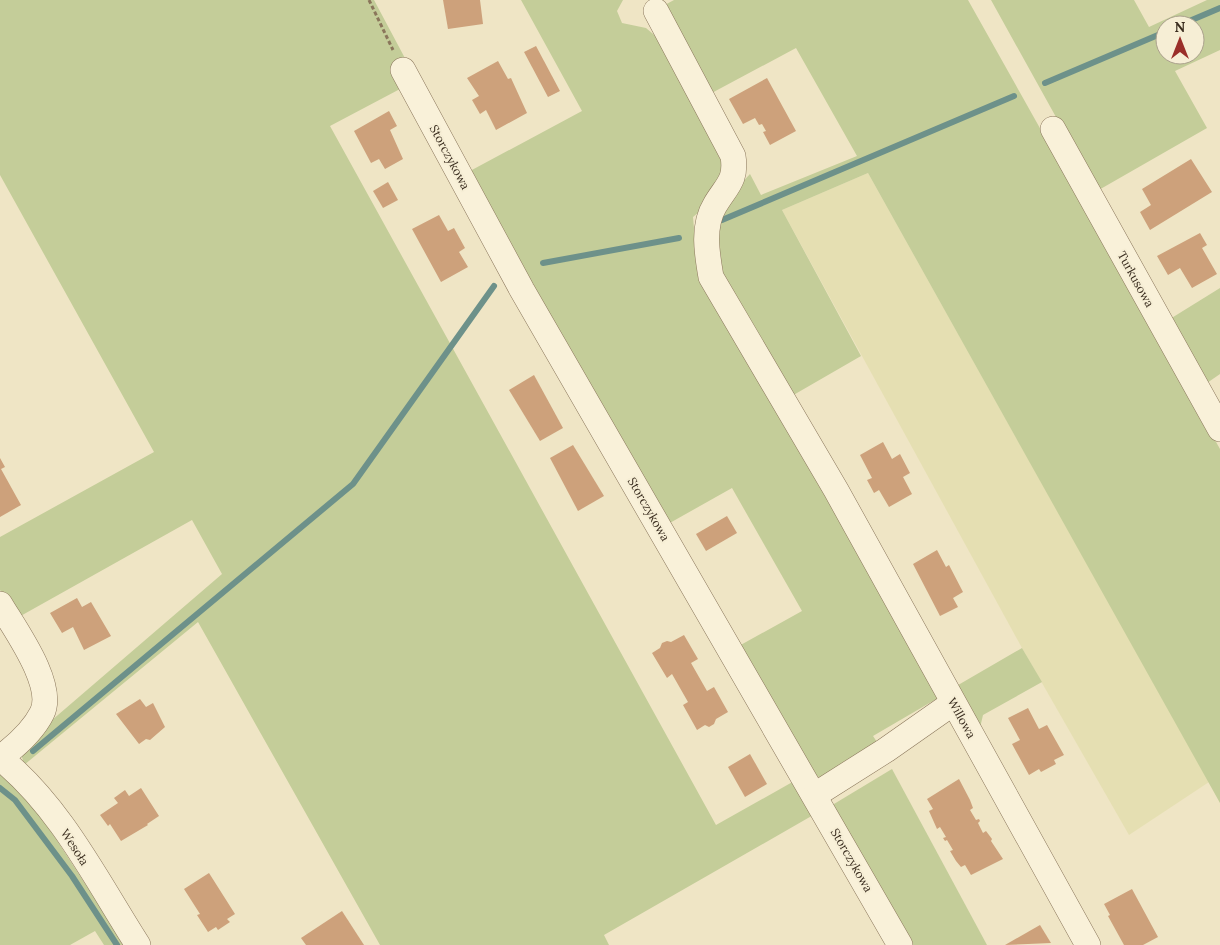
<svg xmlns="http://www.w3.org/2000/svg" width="1220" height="945" font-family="Lora,serif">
	<rect width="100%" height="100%" fill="#efe5c5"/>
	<path fill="#e5dfb2" d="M868,173L1209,782L1129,835L1022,648L782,210Z"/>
	<g fill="#c4cd99" fill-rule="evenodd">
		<path d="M0,0H374L407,62L390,70L400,89L330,126L716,825L796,780L815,814L604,935L609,945H380L198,622L24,765L21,753L37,733L222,574L192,520L17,618L0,590V537L154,452L0,175Z"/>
		<path d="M521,0H623L617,11L622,23L646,28L659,39L724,158L726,178L710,203L693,217L696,251L938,698L873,736L879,745L820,778L808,769L737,647L802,611L732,488L668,524L516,261L470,171L582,111Z"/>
		<path d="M674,0H968L1220,449V803L868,173L782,210L861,356L790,397L717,267L712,240L730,195L750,174L761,195L857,156L796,48L708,95L661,7Z"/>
		<path d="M991,0H1134L1149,27L1207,0H1220V50L1175,71L1207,128L1097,191ZM1165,25H1195V55H1165Z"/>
		<path d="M1220,288V374L1207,383L1170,319Z"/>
		<path d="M1022,648L1042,682L983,715L979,732L953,688Z"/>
		<path d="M892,769L987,945H908L829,807Z"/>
		<path d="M0,770L41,816L125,945H104L95,931L70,945H0Z"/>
	</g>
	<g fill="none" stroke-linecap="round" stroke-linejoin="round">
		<g stroke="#6d918a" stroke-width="6">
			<path d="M1180,25L1220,8"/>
			<path d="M1045,83L1165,32"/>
			<path d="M722,220L1014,96"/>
			<path d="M543,263L679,238"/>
			<path d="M33,751L353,484L494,286"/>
			<path d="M0,788L15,800L72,876L117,945"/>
		</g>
	</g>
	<g fill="#cda17b">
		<path d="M443,0H480L483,24L448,29Z"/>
		<path d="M536,46L560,91L548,97L524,52Z"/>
		<path d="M498,61L508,79L511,78L527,113L496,130L486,110L480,114L472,100L479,96L467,78Z"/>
		<path d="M767,78L796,131L770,145L763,132L766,131L762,124L759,125L755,118L743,124L729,99Z"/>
		<path d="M389,111L397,126L390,130L403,159L385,169L379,159L371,163L354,131Z"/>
		<path d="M1191,159L1212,192L1150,230L1140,212L1151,205L1142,189Z"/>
		<path d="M388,182L398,200L383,208L373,191Z"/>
		<path d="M439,215L448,231L454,228L465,248L459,252L468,267L441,282L412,229Z"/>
		<path d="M1200,233L1207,245L1202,248L1217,274L1192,288L1180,268L1168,275L1157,256Z"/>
		<path d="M534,375L563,428L540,441L509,390Z"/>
		<path d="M883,442L892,459L900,454L910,473L903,477L912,494L889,507L879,490L874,493L867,480L872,478L860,455Z"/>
		<path d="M573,445L604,496L578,511L550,458Z"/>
		<path d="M0,458L5,467L1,469L21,505L0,517Z"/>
		<path d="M727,516L737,533L706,551L696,534Z"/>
		<path d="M937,550L946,567L949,565L963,592L953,598L958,607L940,616L913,564Z"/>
		<path d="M77,598L82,607L91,602L111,636L84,650L73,627L62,633L50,613Z"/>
		<path d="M684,635L698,659L691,663L707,691L714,687L728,712L716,719L714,724L709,727L705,725L697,730L683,705L688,702L672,674L667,678L652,653L660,648L662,643L667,641L671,642Z"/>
		<path d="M140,699L146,707L153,703L165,727L150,740L146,739L139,744L116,714Z"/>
		<path d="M1028,708L1039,729L1047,725L1064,755L1054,760L1056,764L1041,772L1039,769L1029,775L1012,744L1020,740L1008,718Z"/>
		<path d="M750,754L767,784L745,797L728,767Z"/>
		<path d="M959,779L970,800L973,808L970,810L976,820L979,819L980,821L978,823L983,833L986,831L992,839L991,841L1003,859L971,875L965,865L961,867L956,861L950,851L953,850L947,840L945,841L943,838L946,837L940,827L937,829L929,811L933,809L927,799Z"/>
		<path d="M141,788L159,816L147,824L148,825L121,841L110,824L108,826L100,815L118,803L114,798L125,790L129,796Z"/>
		<path d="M209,873L235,914L227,919L230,922L218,930L216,927L208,932L197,915L200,914L184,889Z"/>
		<path d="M1132,889L1158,937L1143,945H1124L1108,916L1110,915L1104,904Z"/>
		<path d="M342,911L364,945H306L301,938Z"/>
		<path d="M1040,925L1051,943L1005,945Z"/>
	</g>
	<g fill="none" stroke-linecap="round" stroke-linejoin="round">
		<g stroke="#8a765b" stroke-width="26">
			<g id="minor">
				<path d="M656,11L733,156C737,181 726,186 715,205C702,226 707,254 711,277L836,490L1088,945"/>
				<path d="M403,70L522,290L900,945"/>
				<path d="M1053,129L1220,429"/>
				<path d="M0,604C14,628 56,685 42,713C33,731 16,746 0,758"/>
				<path d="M0,758C60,806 97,881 138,945"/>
				<path d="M815,795L886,750L953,703"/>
			</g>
		</g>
		<path stroke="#8a765b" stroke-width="3" stroke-dasharray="4 2.5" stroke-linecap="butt" d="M369,0L393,50"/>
		<use href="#minor" stroke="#f9f1d9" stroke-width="25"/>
	</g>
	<g text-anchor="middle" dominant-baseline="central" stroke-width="4" stroke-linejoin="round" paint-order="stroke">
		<g font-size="12" fill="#3a2d1f" stroke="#f6eed5">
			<text transform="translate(450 157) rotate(62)">Storczykowa</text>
			<text transform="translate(1136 279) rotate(61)">Turkusowa</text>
			<text transform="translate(649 509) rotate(60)">Storczykowa</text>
			<text transform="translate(962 718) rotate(61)">Willowa</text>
			<text transform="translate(75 847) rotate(57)">Wesoła</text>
			<text transform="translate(852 860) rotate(60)">Storczykowa</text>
		</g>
	</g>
	<g transform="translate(1180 40)"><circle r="24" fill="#f6eed5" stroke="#aba18c"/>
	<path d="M0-4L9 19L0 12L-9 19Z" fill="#9a2f2a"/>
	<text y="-8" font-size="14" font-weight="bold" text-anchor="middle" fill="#3a2d1f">N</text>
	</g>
</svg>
